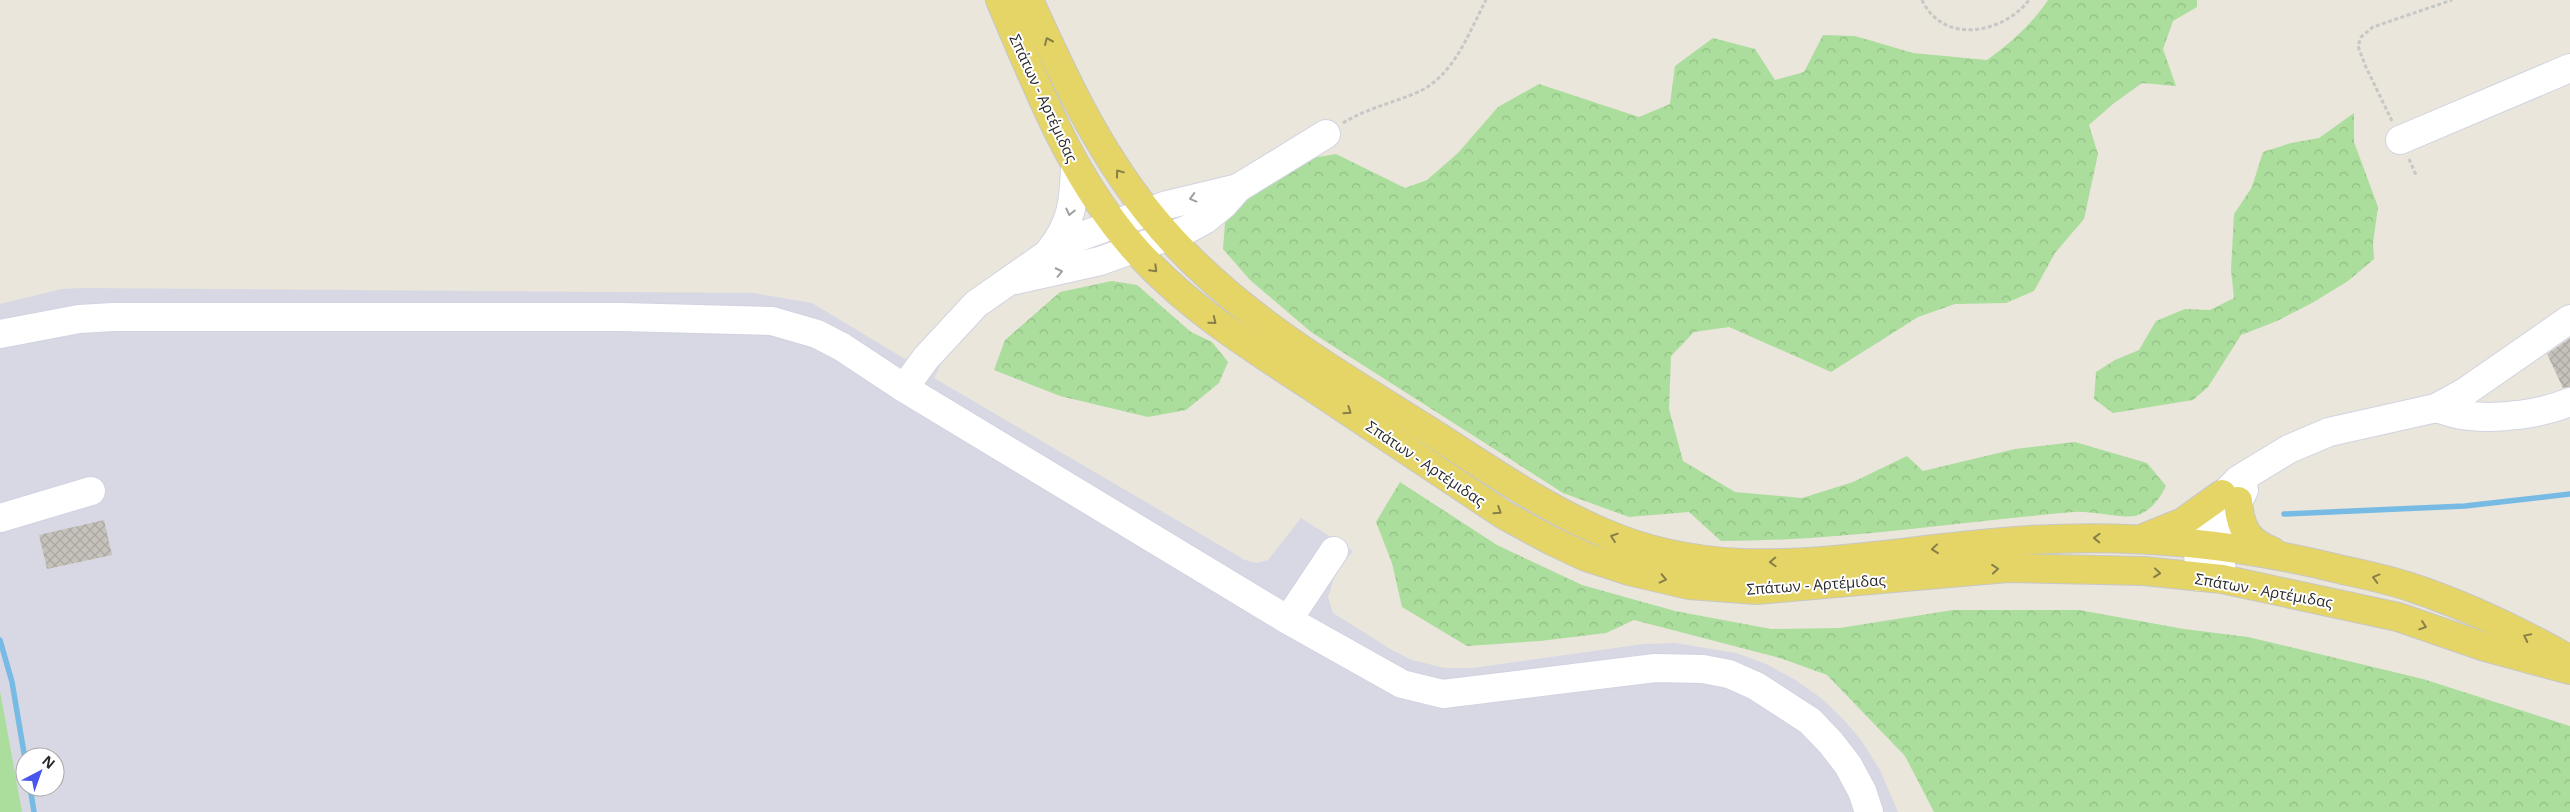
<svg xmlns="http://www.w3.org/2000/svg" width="2570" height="812" font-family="'Open Sans',sans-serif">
	<defs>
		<pattern id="forest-crowns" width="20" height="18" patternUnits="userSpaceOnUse" patternTransform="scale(1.25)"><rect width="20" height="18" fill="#abdd9c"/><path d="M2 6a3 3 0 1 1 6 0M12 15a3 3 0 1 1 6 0" fill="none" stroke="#93be86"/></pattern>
		<pattern id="building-cross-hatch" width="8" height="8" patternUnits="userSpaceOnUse" patternTransform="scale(1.25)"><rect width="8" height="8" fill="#c6c2bb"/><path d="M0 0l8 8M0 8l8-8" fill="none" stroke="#aaa7a1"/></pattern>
	</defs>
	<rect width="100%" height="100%" fill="#eae6dc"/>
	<path fill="#d7d8e3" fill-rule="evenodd" d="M81,288L754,293L812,303L905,359L918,351L940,366L934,378L1245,560L1257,563L1268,560L1301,518L1353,551L1335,575L1328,597L1333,613L1392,650L1412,660L1445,668H1472L1644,644L1675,643L1736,653L1766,664L1794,679L1821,698L1843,719L1861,740L1880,770L1898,812H0V304L62,289ZM25,757H55V787H25Z"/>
	<path fill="#abdd9c" d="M0,691L22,812H0Z"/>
	<g fill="url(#forest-crowns)">
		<path d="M2048,0H2197V7L2173,21L2163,49L2176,86L2142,83L2113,104L2089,125L2098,154L2084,219L2055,253L2034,291L2006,303L1955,304L1918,317L1831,372L1729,327L1694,332L1671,356L1669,409L1683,461L1735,492L1802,498L1853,482L1907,456L1923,471L2015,449L2075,442L2147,463L2166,486C2160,498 2152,510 2138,515C2127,520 2089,510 2074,512C1956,522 1840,541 1721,541L1689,512L1629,517L1563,493L1311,332L1250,280L1223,249L1225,223L1247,200L1301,160L1336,154L1405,188L1427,180L1458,153L1498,107L1539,84L1639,117L1670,104L1675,66L1713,38L1755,49L1775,80L1804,72L1823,35L1855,36L1913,53L1987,60C2012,42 2031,25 2048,0Z"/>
		<path d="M2354,113V142L2378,207L2373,243L2374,259L2348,281L2312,303L2277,321L2241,335L2208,387L2193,400L2113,413L2094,399L2096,372L2115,360L2139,350L2156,321L2185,309L2210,310L2234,298L2231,270L2234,214L2252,187L2263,152L2291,143L2319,138Z"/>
		<path d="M1112,281L1137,285L1191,332L1212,342L1228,362L1219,383L1186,410L1148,417L1060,396L994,370L1005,340L1060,292Z"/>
		<path d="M1400,482L1497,545L1582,585L1675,611L1771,629L1840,628L1953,610H2079L2184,629L2248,637L2423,679L2570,726V812H1934L1905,756L1827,675L1780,658L1634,620L1606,633L1540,641L1467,646L1402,607L1392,563L1376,522Z"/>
	</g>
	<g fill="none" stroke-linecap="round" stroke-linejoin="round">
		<g stroke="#77bbe4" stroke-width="5.5">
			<path d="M2284,514L2465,506L2570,494"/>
			<path d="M0,640L12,682L25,759"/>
			<path d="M30,787L34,812"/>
		</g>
	</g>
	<g fill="url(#building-cross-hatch)">
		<path d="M2570,338V387L2563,388L2547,354Z"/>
		<path d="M104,520L112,555L47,569L39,535Z"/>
	</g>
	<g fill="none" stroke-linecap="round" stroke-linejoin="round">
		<g stroke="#d1d3e1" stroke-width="30">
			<g id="minor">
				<path d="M2400,140L2570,68"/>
				<path d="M1049,252C1072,223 1074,202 1075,165"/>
				<path d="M1015,280L1100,261L1186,230L1206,219L1223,205L1238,188L1326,134"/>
				<path d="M0,334L79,319L113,317H622L772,321L817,334L842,347L904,388L1288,620L1402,684L1443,694L1655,668L1703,669L1729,674L1756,686L1810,721L1831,743L1848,765L1862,791L1869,812"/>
				<path d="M904,388L926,358L976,304L1049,253L1079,237L1167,205L1238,188"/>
				<path d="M2436,408C2447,411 2459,416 2470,416C2502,419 2541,414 2570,402"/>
				<path d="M0,518L91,491"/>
				<path d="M2199,577L2198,544L2203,523L2210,509L2238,480L2289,449L2329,432L2436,408L2465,392L2570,319"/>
				<path d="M2222,579L2220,545L2229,520L2244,490"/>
				<path d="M1288,620L1334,551"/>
			</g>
		</g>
		<g stroke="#c7c7c7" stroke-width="30">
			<g id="major">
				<path d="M1000,0C1037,86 1071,177 1134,248C1184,305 1249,346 1312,387C1376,430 1440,473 1504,515L1552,541L1586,557L1629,571L1689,585L1757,590L2007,568L2144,571L2222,579L2398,617L2485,647L2570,670"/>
				<path d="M1029,0C1063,75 1096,147 1148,212C1224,308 1328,367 1431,432C1486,467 1541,506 1602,532C1645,551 1695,561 1742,563C1829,566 1916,549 2003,542C2117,532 2232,542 2343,570C2366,575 2390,580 2413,588C2467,606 2519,631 2569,659"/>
				<path d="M2238,501C2240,527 2247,542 2272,551"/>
				<path d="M2146,537L2183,522L2222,494"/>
			</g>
		</g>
		<g stroke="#c7c7c7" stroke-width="3" stroke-dasharray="4 2.5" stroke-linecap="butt">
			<path d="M1922,0C1943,45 2003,34 2029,0"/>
			<path d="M2392,121L2365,65L2358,46L2361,37L2373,27L2452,0"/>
			<path d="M1343,123C1367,108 1393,103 1418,92C1454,76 1469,32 1486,0"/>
			<path d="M2409,159L2416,175"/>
		</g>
		<use href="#minor" stroke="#fff" stroke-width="28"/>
		<use href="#major" stroke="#e5d566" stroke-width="28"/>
	</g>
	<defs><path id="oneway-chevron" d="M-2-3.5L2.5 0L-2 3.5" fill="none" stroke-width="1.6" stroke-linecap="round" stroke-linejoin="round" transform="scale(1.25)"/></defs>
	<g stroke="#877f48">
		<use href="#oneway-chevron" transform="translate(1048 41) rotate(-114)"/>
		<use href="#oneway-chevron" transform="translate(1119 173) rotate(-127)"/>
		<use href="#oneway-chevron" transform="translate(1154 269) rotate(45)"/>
		<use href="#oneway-chevron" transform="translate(1213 321) rotate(39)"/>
		<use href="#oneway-chevron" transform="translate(1348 411) rotate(34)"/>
		<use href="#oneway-chevron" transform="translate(1498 511) rotate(33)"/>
		<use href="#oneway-chevron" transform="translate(1614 537) rotate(-161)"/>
		<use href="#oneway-chevron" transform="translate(2097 538) rotate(-178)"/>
		<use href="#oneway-chevron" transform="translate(1935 549) rotate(174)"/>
		<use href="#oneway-chevron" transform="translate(1773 562) rotate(178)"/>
		<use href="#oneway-chevron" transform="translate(1995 569) rotate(-5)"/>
		<use href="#oneway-chevron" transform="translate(2157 573) rotate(6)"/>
		<use href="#oneway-chevron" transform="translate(2376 578) rotate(-165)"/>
		<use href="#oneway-chevron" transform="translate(1663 579) rotate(13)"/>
		<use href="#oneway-chevron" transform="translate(2423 626) rotate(19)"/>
		<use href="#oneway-chevron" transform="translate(2527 637) rotate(-154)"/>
	</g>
	<g stroke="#9f9f9f">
		<use href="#oneway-chevron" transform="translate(1193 198) rotate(165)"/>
		<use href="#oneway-chevron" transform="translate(1070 212) rotate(103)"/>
		<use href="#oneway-chevron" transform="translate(1059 272) rotate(-12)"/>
	</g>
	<g text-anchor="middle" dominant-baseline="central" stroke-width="4" stroke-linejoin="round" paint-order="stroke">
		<g font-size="15" fill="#292929" stroke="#fff">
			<text transform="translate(1044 98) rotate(65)">Σπάτων - Αρτέμιδας</text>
			<text transform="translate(1426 463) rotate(34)">Σπάτων - Αρτέμιδας</text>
			<text transform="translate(1816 584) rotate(-4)">Σπάτων - Αρτέμιδας</text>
			<text transform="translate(2264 590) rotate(10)">Σπάτων - Αρτέμιδας</text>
		</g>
	</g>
	<g transform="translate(40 772) rotate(41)"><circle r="24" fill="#ffffff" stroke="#a9a9a9"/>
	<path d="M0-4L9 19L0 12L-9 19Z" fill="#4854eb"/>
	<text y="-8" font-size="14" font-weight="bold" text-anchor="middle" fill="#292929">N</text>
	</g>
</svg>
